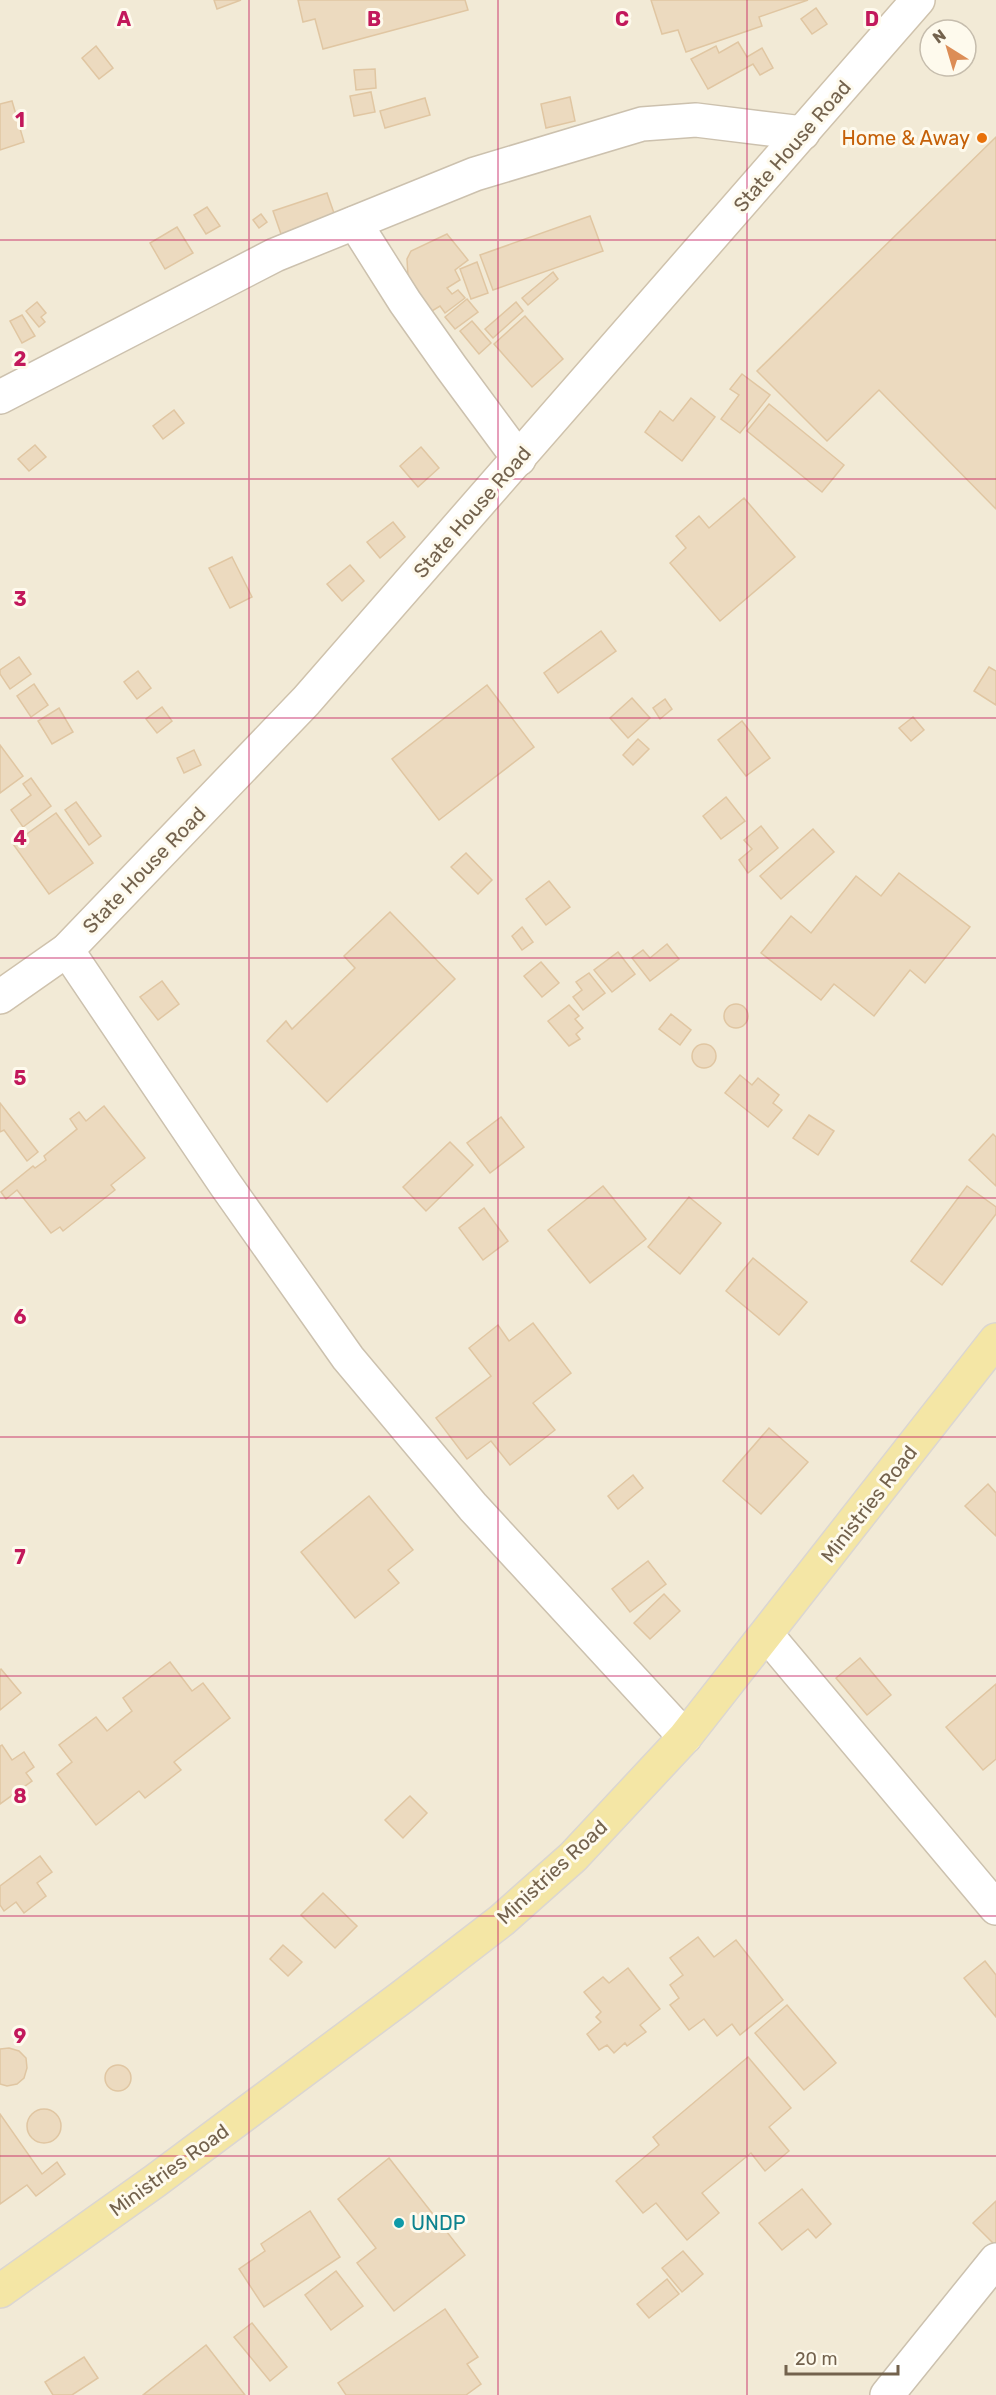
<svg xmlns="http://www.w3.org/2000/svg" width="996" height="2395" font-family="Rubik,sans-serif">
	<rect width="100%" height="100%" fill="#fbf7e7"/>
	<path fill="#f2ead6" fill-rule="evenodd" d="M0,0H996V2395H0ZM930,30H966V66H930Z"/>
	<g fill="#ecdabf" stroke="#e0c6a2" stroke-width="1.5">
		<path d="M214,0H241L217,9Z"/>
		<path d="M298,0H465L468,10L323,49L315,19L303,22Z"/>
		<path d="M651,0H808L759,17L762,26L686,52L678,30L662,34Z"/>
		<path d="M816,8L827,24L812,34L801,19Z"/>
		<path d="M738,42L747,57L762,48L773,68L760,75L753,64L708,89L691,59L716,46L719,53Z"/>
		<path d="M96,46L113,68L99,79L82,58Z"/>
		<path d="M375,69L376,88L356,90L354,70Z"/>
		<path d="M371,92L375,112L354,116L350,96Z"/>
		<path d="M570,97L575,121L546,128L541,104Z"/>
		<path d="M425,98L430,115L385,128L380,111Z"/>
		<path d="M12,101L24,142L0,150V104Z"/>
		<path d="M996,137V509L879,390L827,441L757,371Z"/>
		<path d="M327,193L335,216L281,234L273,211Z"/>
		<path d="M207,207L220,226L206,234L194,215Z"/>
		<path d="M261,214L267,222L259,228L253,220Z"/>
		<path d="M590,216L603,251L493,290L480,255Z"/>
		<path d="M177,227L193,253L165,269L150,243Z"/>
		<path d="M447,234L468,260L455,270L460,280L447,288L452,294L458,290L465,298L445,313L440,306L432,311L408,277L407,259L411,251Z"/>
		<path d="M477,262L488,293L471,299L460,269Z"/>
		<path d="M553,272L558,279L528,305L522,298Z"/>
		<path d="M467,299L478,312L455,329L445,317Z"/>
		<path d="M37,302L46,313L41,317L45,322L39,327L26,311Z"/>
		<path d="M516,302L523,311L493,338L485,329Z"/>
		<path d="M22,315L35,336L22,343L10,321Z"/>
		<path d="M525,316L563,359L532,387L494,344Z"/>
		<path d="M472,321L491,343L479,354L460,331Z"/>
		<path d="M742,374L770,395L740,433L721,419L739,395L730,389Z"/>
		<path d="M691,398L715,417L682,461L645,432L660,411L673,421Z"/>
		<path d="M769,404L844,465L822,492L747,431Z"/>
		<path d="M174,410L184,423L163,439L153,426Z"/>
		<path d="M35,445L46,457L29,471L18,459Z"/>
		<path d="M421,447L439,468L418,487L400,466Z"/>
		<path d="M744,498L795,557L720,621L670,563L686,548L676,536L699,516L709,528Z"/>
		<path d="M393,522L405,537L380,558L367,542Z"/>
		<path d="M232,557L252,597L230,608L209,568Z"/>
		<path d="M350,565L364,581L342,601L327,584Z"/>
		<path d="M601,631L616,651L558,693L544,673Z"/>
		<path d="M19,657L31,674L10,689L0,674V670Z"/>
		<path d="M989,667L996,671V705L974,691Z"/>
		<path d="M138,671L151,688L137,699L124,682Z"/>
		<path d="M34,684L48,705L31,717L17,696Z"/>
		<path d="M487,685L534,747L439,820L392,759Z"/>
		<path d="M632,698L650,718L628,738L610,718Z"/>
		<path d="M665,699L672,709L660,719L653,708Z"/>
		<path d="M162,707L172,721L157,733L146,719Z"/>
		<path d="M59,708L73,732L52,744L38,721Z"/>
		<path d="M913,717L924,730L911,741L899,728Z"/>
		<path d="M742,721L770,758L746,776L718,740Z"/>
		<path d="M638,739L649,749L633,765L623,755Z"/>
		<path d="M0,745L23,776L0,793Z"/>
		<path d="M194,750L201,765L184,773L177,758Z"/>
		<path d="M31,778L51,806L23,827L11,810L31,795L23,784Z"/>
		<path d="M726,797L745,821L721,839L703,816Z"/>
		<path d="M76,802L101,836L89,845L65,810Z"/>
		<path d="M56,813L93,863L49,894L13,844Z"/>
		<path d="M761,826L778,848L748,873L739,860L752,849L744,840Z"/>
		<path d="M813,829L834,852L781,899L760,876Z"/>
		<path d="M466,853L492,880L478,894L451,867Z"/>
		<path d="M899,873L970,927L925,983L910,970L874,1016L834,984L821,1000L761,953L791,916L811,933L856,876L881,896Z"/>
		<path d="M549,881L570,907L546,925L526,899Z"/>
		<path d="M390,912L455,979L327,1102L267,1041L286,1021L292,1029L355,968L344,956Z"/>
		<path d="M522,927L533,942L522,950L512,936Z"/>
		<path d="M667,944L679,959L650,981L632,958L643,950L650,958Z"/>
		<path d="M618,952L635,974L612,992L594,970Z"/>
		<path d="M541,962L559,983L542,997L524,976Z"/>
		<path d="M589,973L605,993L583,1010L573,997L582,990L576,982Z"/>
		<path d="M162,981L179,1004L158,1020L140,997Z"/>
		<circle cx="736" cy="1016" r="12"/>
		<path d="M569,1005L579,1016L575,1019L583,1028L576,1034L580,1039L569,1046L548,1021Z"/>
		<path d="M671,1014L691,1030L680,1045L659,1029Z"/>
		<circle cx="704" cy="1056" r="12"/>
		<path d="M740,1075L752,1085L758,1078L779,1095L773,1103L782,1110L768,1127L725,1093Z"/>
		<path d="M0,1103L38,1152L27,1161L4,1130L0,1132Z"/>
		<path d="M104,1106L145,1158L111,1185L115,1190L63,1231L60,1227L51,1233L17,1190L6,1199L1,1192L33,1166L35,1168L46,1160L44,1156L77,1129L70,1119L79,1112L86,1121Z"/>
		<path d="M809,1115L834,1131L818,1155L793,1138Z"/>
		<path d="M501,1117L524,1147L490,1173L467,1143Z"/>
		<path d="M993,1134L996,1137V1186L969,1160Z"/>
		<path d="M450,1142L473,1165L426,1211L403,1187Z"/>
		<path d="M603,1186L646,1239L590,1283L548,1230Z"/>
		<path d="M967,1186L996,1207V1214L942,1285L911,1261Z"/>
		<path d="M689,1197L721,1223L680,1274L648,1247Z"/>
		<path d="M484,1208L508,1241L483,1260L459,1228Z"/>
		<path d="M753,1258L807,1302L779,1335L726,1291Z"/>
		<path d="M533,1323L571,1373L533,1403L555,1430L510,1465L491,1441L467,1459L436,1418L491,1376L469,1348L498,1325L509,1341Z"/>
		<path d="M769,1428L808,1462L761,1514L723,1481Z"/>
		<path d="M633,1475L643,1488L618,1509L608,1496Z"/>
		<path d="M988,1484L996,1493V1536L965,1506Z"/>
		<path d="M369,1496L413,1550L388,1570L399,1583L355,1618L301,1552Z"/>
		<path d="M648,1561L666,1584L630,1612L612,1589Z"/>
		<path d="M664,1594L680,1611L650,1639L634,1623Z"/>
		<path d="M860,1658L891,1695L867,1715L836,1678Z"/>
		<path d="M170,1662L192,1691L203,1683L230,1718L174,1762L181,1770L145,1798L139,1791L96,1825L57,1774L72,1762L59,1745L96,1717L107,1731L132,1711L123,1698Z"/>
		<path d="M1,1669L21,1693L0,1710V1670Z"/>
		<path d="M996,1684V1759L983,1770L946,1727Z"/>
		<path d="M2,1745L12,1760L24,1752L34,1767L26,1773L32,1781L0,1804V1746Z"/>
		<path d="M410,1796L427,1813L403,1838L385,1820Z"/>
		<path d="M40,1856L52,1872L37,1883L46,1896L24,1913L16,1902L4,1911L0,1905V1886Z"/>
		<path d="M323,1893L357,1926L335,1948L301,1915Z"/>
		<path d="M698,1937L714,1957L736,1940L783,2000L740,2035L732,2024L717,2036L704,2019L689,2030L670,2005L679,1998L670,1985L683,1975L670,1958Z"/>
		<path d="M283,1945L302,1962L288,1976L270,1959Z"/>
		<path d="M985,1961L996,1975V2017L964,1978Z"/>
		<path d="M628,1968L660,2009L640,2025L646,2032L627,2046L625,2043L614,2053L607,2045L599,2050L587,2034L601,2022L596,2017L601,2012L584,1992L603,1977L609,1983Z"/>
		<path d="M787,2005L836,2063L804,2090L755,2033Z"/>
		<path d="M9,2048L19,2051L26,2058L27,2068L24,2078L17,2084L7,2086L0,2084V2049Z"/>
		<path d="M748,2057L791,2108L769,2127L789,2151L765,2171L751,2153L702,2193L719,2213L687,2240L656,2203L643,2213L616,2181L659,2145L653,2137Z"/>
		<circle cx="118" cy="2078" r="13"/>
		<circle cx="44" cy="2126" r="17"/>
		<path d="M0,2114L42,2174L57,2162L65,2174L36,2196L27,2185L0,2204Z"/>
		<path d="M389,2158L465,2255L394,2311L357,2263L376,2248L338,2199Z"/>
		<path d="M802,2189L831,2224L816,2238L808,2229L782,2250L759,2223Z"/>
		<path d="M996,2201V2244L995,2245L973,2223Z"/>
		<path d="M310,2211L340,2257L264,2307L239,2269L265,2251L261,2244Z"/>
		<path d="M683,2251L703,2274L682,2292L662,2268Z"/>
		<path d="M336,2271L363,2306L331,2330L305,2295Z"/>
		<path d="M667,2279L679,2294L649,2318L637,2304Z"/>
		<path d="M445,2309L478,2357L467,2364L481,2384L466,2395H346L338,2383Z"/>
		<path d="M252,2323L287,2367L270,2381L234,2337Z"/>
		<path d="M206,2345L245,2395H143Z"/>
		<path d="M84,2357L98,2378L72,2395H53L45,2382Z"/>
	</g>
	<g fill="none" stroke-linecap="round" stroke-linejoin="round">
		<g stroke="#ccc1ae" stroke-width="36">
			<g id="street">
				<path d="M355,223L405,302L451,367L519,459"/>
				<path d="M0,397L275,255L475,174L642,124L696,120L803,133"/>
				<path d="M67,950L225,1184L348,1358L473,1507L685,1737"/>
				<path d="M767,1635L996,1908"/>
				<path d="M887,2395L996,2260"/>
			</g>
		</g>
		<g stroke="#cfc2ac" stroke-width="36">
			<path id="secondary" d="M0,997L67,950L306,701L918,0"/>
		</g>
		<g stroke="#dbd6d1" stroke-width="36">
			<path id="primary" d="M0,2291L155,2181L402,1997L502,1920L573,1857L685,1737L996,1340"/>
		</g>
		<use href="#street" stroke="#fff" stroke-width="33"/>
		<use href="#secondary" stroke="#fff" stroke-width="33"/>
		<use href="#primary" stroke="#f4e6a5" stroke-width="33"/>
	</g>
	<path fill="none" stroke="#c2185b" stroke-width="1.5" stroke-opacity="0.55" d="M249,0V2395M498,0V2395M747,0V2395M0,240H996M0,479H996M0,718H996M0,958H996M0,1198H996M0,1437H996M0,1676H996M0,1916H996M0,2156H996"/>
	<circle fill="#e8710a" stroke="#fefaed" stroke-width="2" cx="982" cy="138" r="6"/>
	<circle fill="#0f9aa8" stroke="#fefaed" stroke-width="2" cx="399" cy="2223" r="6"/>
	<g text-anchor="middle" dominant-baseline="central" stroke-width="6" stroke-linejoin="round" paint-order="stroke">
		<g font-size="20" fill="#c56008" stroke="#fefaed" text-anchor="end">
			<text x="970" y="138">Home &amp; Away</text>
		</g>
		<g font-size="20" fill="#73624d" stroke="#fefaed">
			<text transform="translate(792 146) rotate(-49)">State House Road</text>
			<text transform="translate(472 512) rotate(-49)">State House Road</text>
			<text transform="translate(144 870) rotate(-46)">State House Road</text>
			<text transform="translate(869 1504) rotate(-52)">Ministries Road</text>
			<text transform="translate(552 1872) rotate(-43)">Ministries Road</text>
			<text transform="translate(169 2170) rotate(-36)">Ministries Road</text>
		</g>
		<g font-size="20" fill="#0d838f" stroke="#fefaed" text-anchor="start">
			<text x="411" y="2223">UNDP</text>
		</g>
	</g>
	<g font-size="20" text-anchor="middle" font-weight="bold" fill="#c2185b" stroke="#fefaed" stroke-width="6" stroke-linejoin="round" paint-order="stroke">
		<text x="124" y="26">A</text>
		<text x="374" y="26">B</text>
		<text x="622" y="26">C</text>
		<text x="872" y="26">D</text>
		<text x="20" y="127">1</text>
		<text x="20" y="366">2</text>
		<text x="20" y="606">3</text>
		<text x="20" y="845">4</text>
		<text x="20" y="1085">5</text>
		<text x="20" y="1324">6</text>
		<text x="20" y="1564">7</text>
		<text x="20" y="1803">8</text>
		<text x="20" y="2043">9</text>
	</g>
	<g transform="translate(948 48) rotate(323)"><circle r="28" fill="#fefaed" stroke="#c6bdad" stroke-width="1.5"/>
	<path d="M0-4.5L10 22L0 15L-10 22Z" fill="#dc8d56"/>
	<text y="-9" font-size="16" font-weight="bold" text-anchor="middle" fill="#73624d">N</text>
	</g>
	<path d="M786 2365v9h112v-9" fill="none" stroke="#73624d" stroke-width="3"/>
	<text x="795" y="2365" font-size="18" fill="#73624d" stroke="#fefaed" stroke-width="4.5" paint-order="stroke">20 m</text>
</svg>
